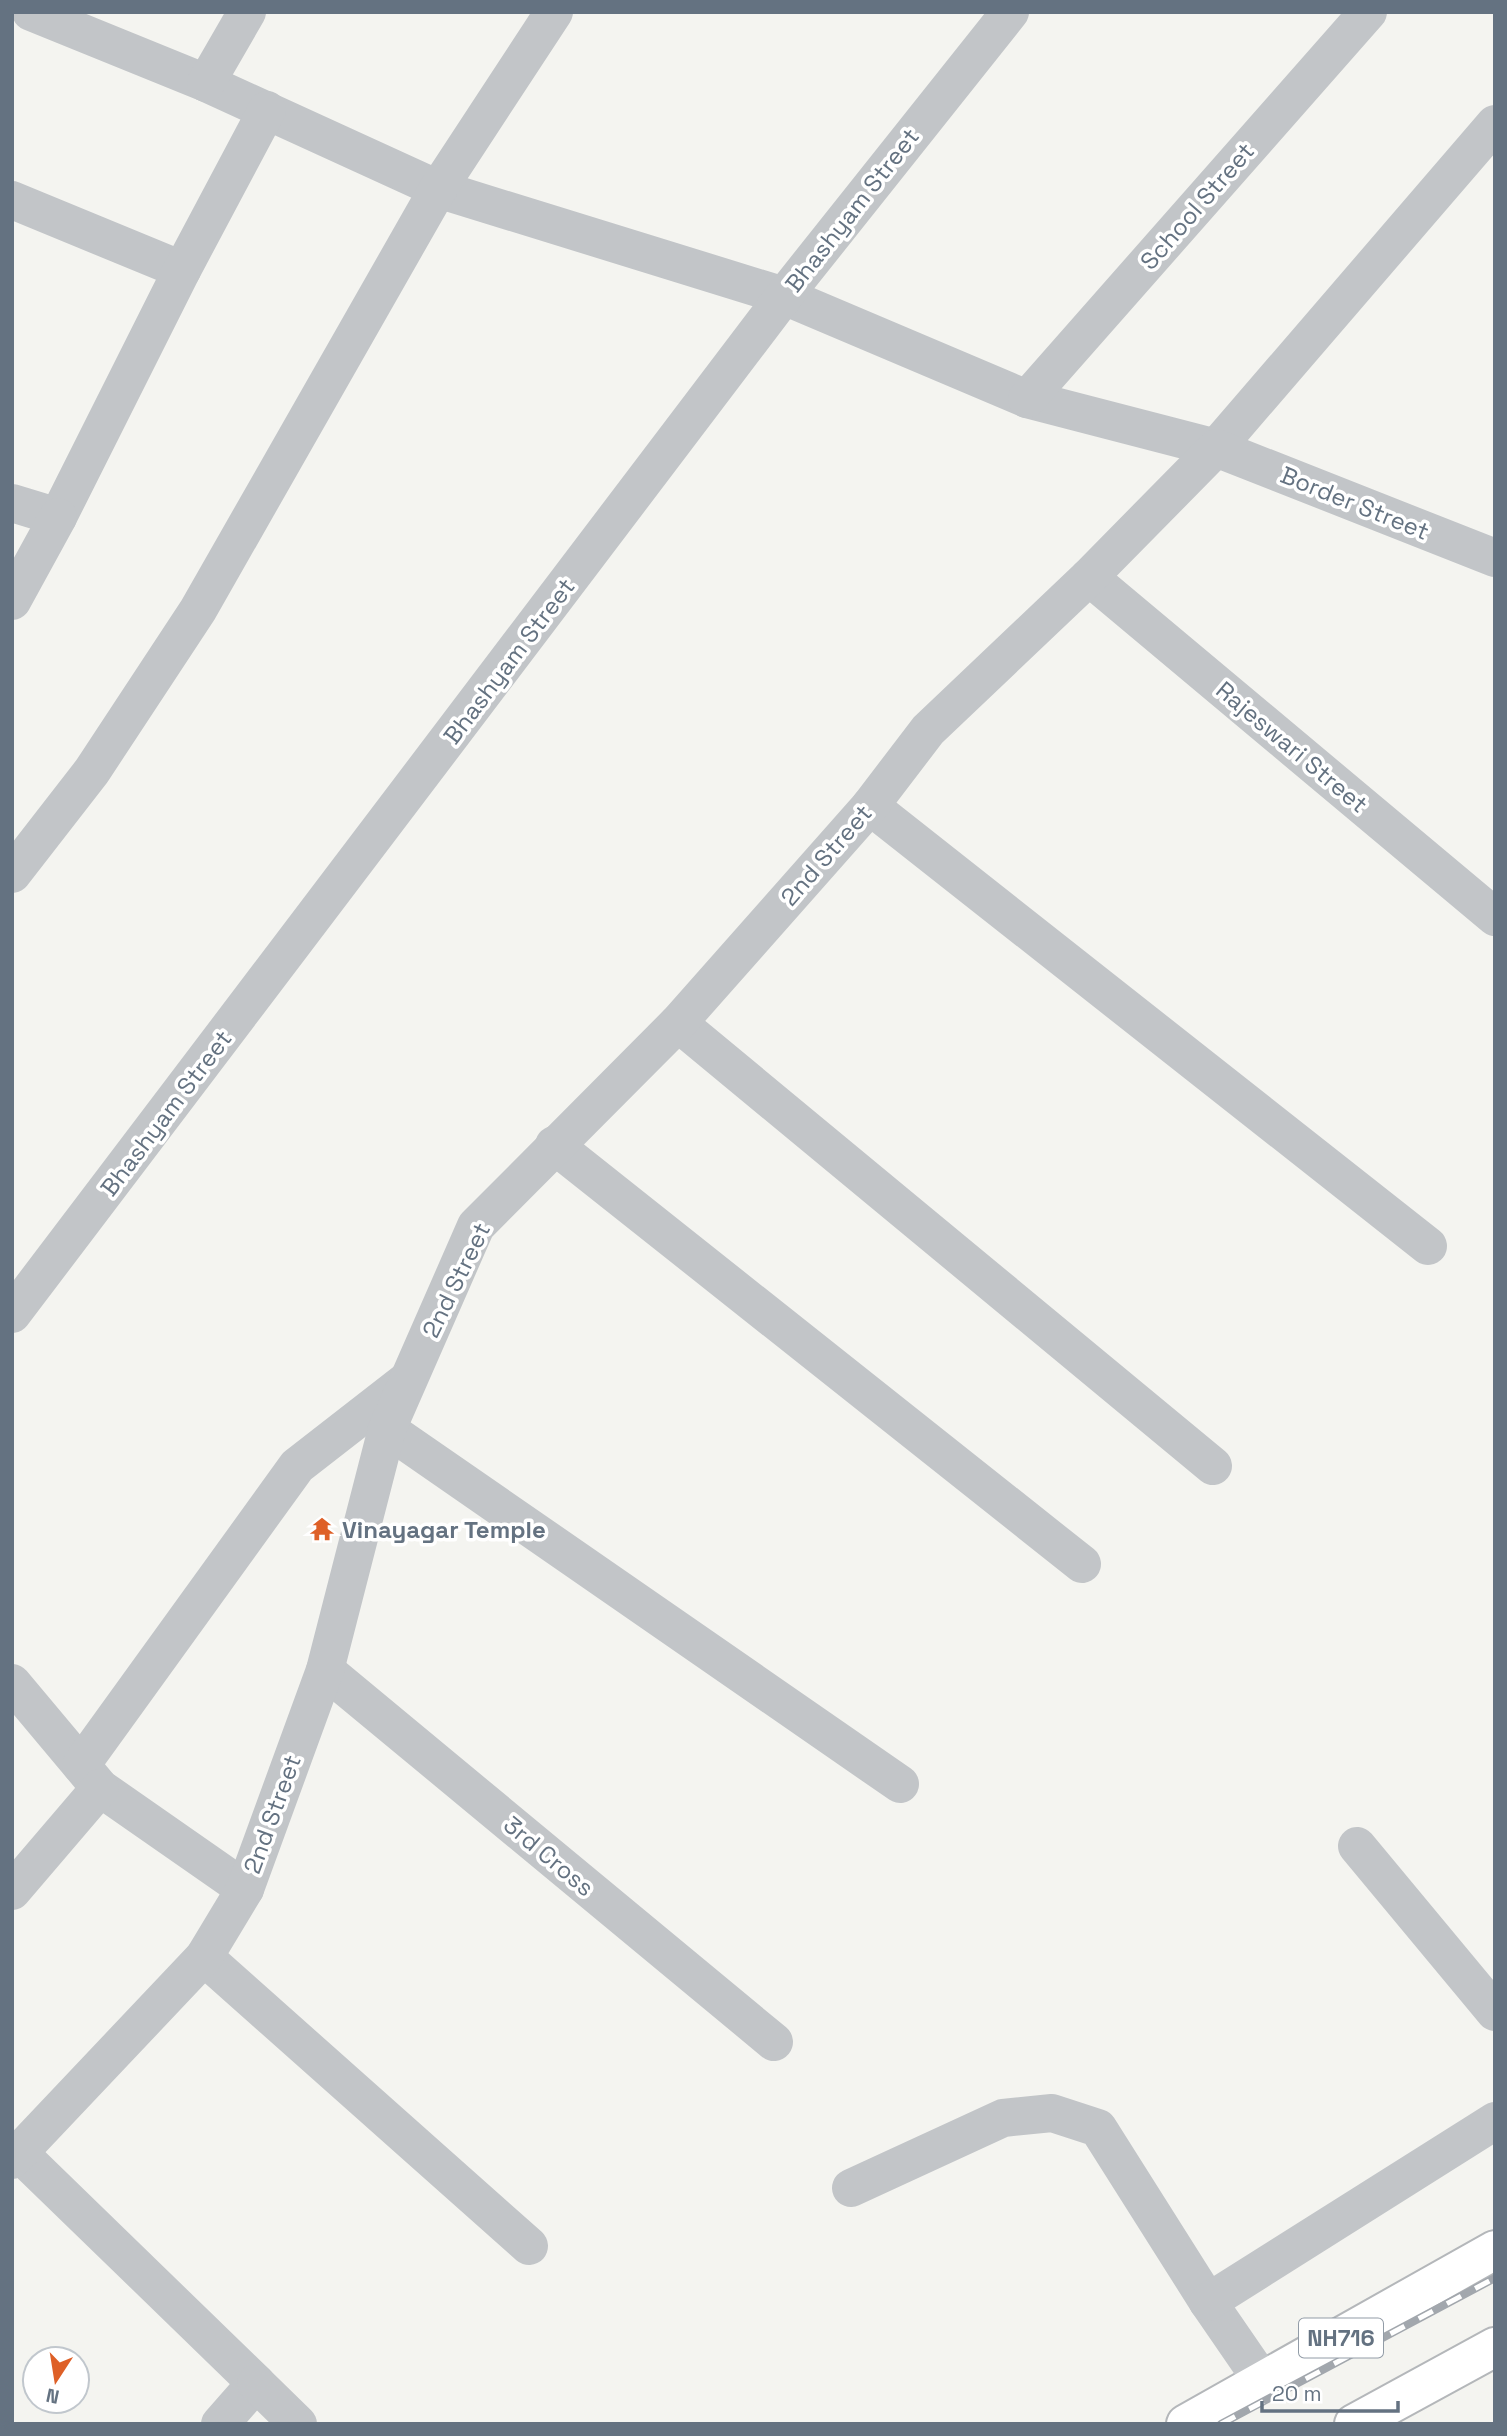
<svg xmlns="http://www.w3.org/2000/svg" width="1507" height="2436" font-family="'Space Grotesk',sans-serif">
	<rect width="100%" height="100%" fill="#f4f4f0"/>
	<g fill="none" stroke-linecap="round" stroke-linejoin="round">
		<g stroke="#b4b7ba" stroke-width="42">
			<g id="highway">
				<path d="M1186,2424L1495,2250"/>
				<path d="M1354,2424L1495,2347"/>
			</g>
		</g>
		<g stroke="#c2c5c8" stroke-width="38">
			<path d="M31,12L206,83L438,189L784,296L1027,399L1216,448L1495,124"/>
			<path d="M206,83L247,12"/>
			<path d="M12,200L182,270"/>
			<path d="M1027,399L1368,12"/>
			<path d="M12,503L58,517L182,270L267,110"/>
			<path d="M1089,577L1495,917"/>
			<path d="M12,601L58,517"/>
			<path d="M870,806L1428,1246"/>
			<path d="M12,874L92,771L198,610L438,189L554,12"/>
			<path d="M678,1023L1213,1466"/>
			<path d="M554,1145L1082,1564"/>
			<path d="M12,1314L784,296L1010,12"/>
			<path d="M387,1429L900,1784"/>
			<path d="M325,1670L774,2042"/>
			<path d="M12,1683L100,1788L245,1889"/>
			<path d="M81,1765L297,1466L405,1382"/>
			<path d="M1357,1846L1495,2012"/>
			<path d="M12,1891L100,1788"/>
			<path d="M204,1957L529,2246"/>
			<path d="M19,2153L256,2383L220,2424"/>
			<path d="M12,2160L204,1957L245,1889L325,1670L387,1429L476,1226L678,1023L870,806L928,730L1089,577L1216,448L1495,558"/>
			<path d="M851,2188L1003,2118L1052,2113L1098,2128L1208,2302L1263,2382"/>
			<path d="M1208,2302L1495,2121"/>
			<path d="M256,2383L298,2424"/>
		</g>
		<use href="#highway" stroke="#fff" stroke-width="38"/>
		<g stroke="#a2a7ad" stroke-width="8">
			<path id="rail" d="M1221,2424L1495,2278"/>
		</g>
		<use href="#rail" stroke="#fff" stroke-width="5" stroke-dasharray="16" stroke-linecap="butt"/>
	</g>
	<defs>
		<g id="temple-bare" transform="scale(1.89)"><path d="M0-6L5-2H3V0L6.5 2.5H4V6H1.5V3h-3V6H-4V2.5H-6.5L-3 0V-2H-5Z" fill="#de6027" stroke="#fff" stroke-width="2.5" paint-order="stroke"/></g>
	</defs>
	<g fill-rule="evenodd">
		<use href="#temple-bare" x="322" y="1529"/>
	</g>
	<g text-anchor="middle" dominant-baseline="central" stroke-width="7" stroke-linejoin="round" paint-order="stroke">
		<rect fill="#fff" stroke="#929ca7" stroke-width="2" x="1299" y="2318.5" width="84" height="39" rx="5"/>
		<g font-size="23" font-weight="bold" fill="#647281">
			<text x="1341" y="2338">NH716</text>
		</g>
		<g font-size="24" fill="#647281" stroke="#fff">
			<text transform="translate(1197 206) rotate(-49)">School Street</text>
			<text transform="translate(852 210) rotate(-52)">Bhashyam Street</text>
			<text transform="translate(1355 503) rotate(22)">Border Street</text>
			<text transform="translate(509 661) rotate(-53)">Bhashyam Street</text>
			<text transform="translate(1292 747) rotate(40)">Rajeswari Street</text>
			<text transform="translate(826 855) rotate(-49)">2nd Street</text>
			<text transform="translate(166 1113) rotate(-53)">Bhashyam Street</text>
			<text transform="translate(456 1280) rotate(-64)">2nd Street</text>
			<text transform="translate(272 1814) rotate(-70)">2nd Street</text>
			<text transform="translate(549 1856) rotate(40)">3rd Cross</text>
		</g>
		<g font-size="24" font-weight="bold" fill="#647281" stroke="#fff" text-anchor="start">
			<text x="342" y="1529">Vinayagar Temple</text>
		</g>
	</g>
	<rect width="1507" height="2436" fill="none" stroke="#647281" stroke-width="28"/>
	<g transform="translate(56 2380) rotate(192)"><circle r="33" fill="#ffffff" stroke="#c1c7cd" stroke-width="2"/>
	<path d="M0-5L12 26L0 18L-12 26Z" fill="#de6027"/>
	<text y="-10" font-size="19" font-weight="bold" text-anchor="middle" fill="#647281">N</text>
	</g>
	<path d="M1262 2401v10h136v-10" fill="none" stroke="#647281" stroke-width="3.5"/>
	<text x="1272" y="2401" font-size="21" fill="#647281" stroke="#ffffff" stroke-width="5" paint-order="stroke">20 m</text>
</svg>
